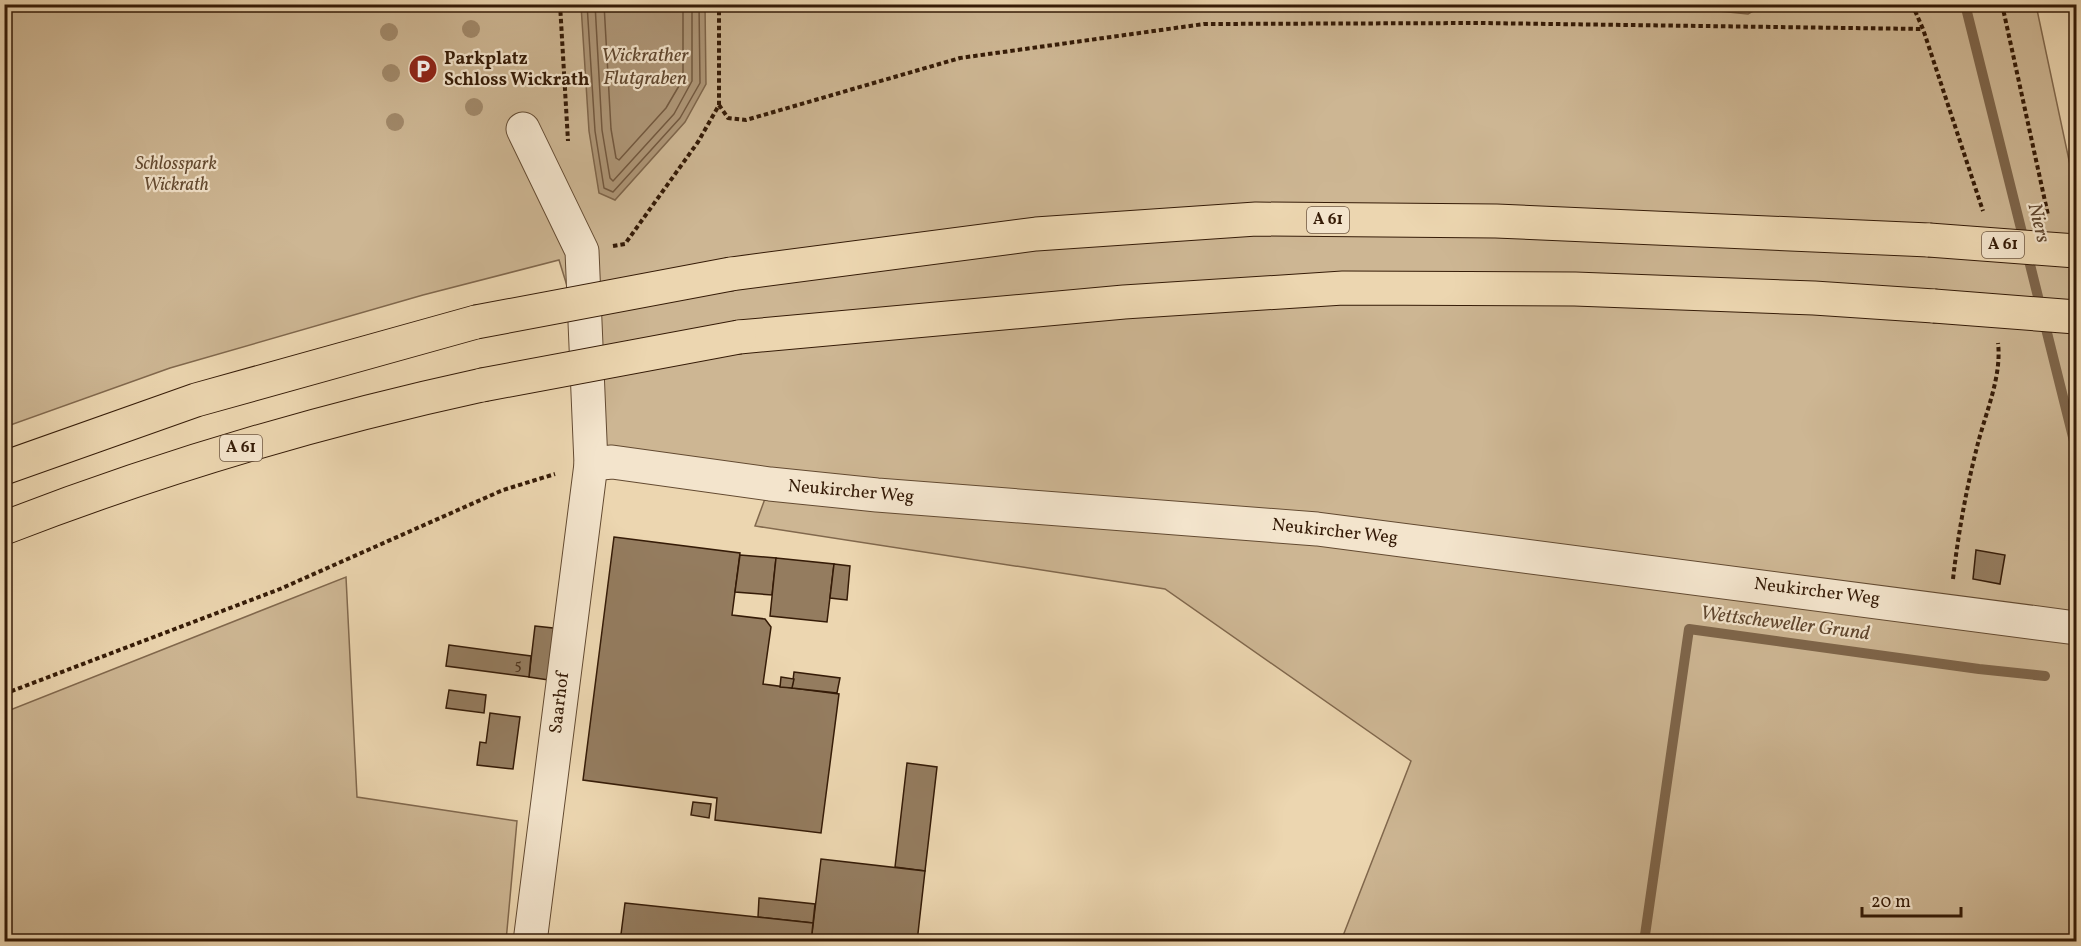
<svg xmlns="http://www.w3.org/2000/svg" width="2081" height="946" font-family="Vollkorn,serif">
	<rect width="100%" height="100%" fill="#ecd6b0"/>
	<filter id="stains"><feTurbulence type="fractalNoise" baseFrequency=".00333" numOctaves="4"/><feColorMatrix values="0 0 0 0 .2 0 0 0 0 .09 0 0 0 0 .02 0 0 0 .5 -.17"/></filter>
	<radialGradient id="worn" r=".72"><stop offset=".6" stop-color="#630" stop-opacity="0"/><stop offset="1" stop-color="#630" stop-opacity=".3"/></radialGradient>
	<g fill="#cdb693" stroke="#81684d" stroke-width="1.5">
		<path d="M4,5H2036L2076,193V941H1341L1411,761L1165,589L755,526L770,485L591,464L576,315L559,260L423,295L170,368L5,427Z"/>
		<path d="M346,577L357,797L517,821L506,941H5V712Z"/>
	</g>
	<g fill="#ae9677" stroke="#7e654a" stroke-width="1.5">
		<path d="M581,5H705L706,84L685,122L615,200L599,193L589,131Z"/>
		<path d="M1659,5H1764L1748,14Z"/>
	</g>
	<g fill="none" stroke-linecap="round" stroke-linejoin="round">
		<g stroke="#72583f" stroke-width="1.5">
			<path d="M587,4L595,131L604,188L613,192L680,118L700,83L699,4"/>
			<path d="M595,4L602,130L610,178L613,181L674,114L692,81V4"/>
			<path d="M604,4L611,129L616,158L619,160L666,108L683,79V4"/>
		</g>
		<g stroke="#7e654a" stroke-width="10">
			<path d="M1965,4L2076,449"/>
			<path d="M1644,942L1689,629L1979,669L2045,676"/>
		</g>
	</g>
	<g fill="#947c5f" stroke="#351b07" stroke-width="1.5">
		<path d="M614,537L740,553L732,615L765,619L771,627L763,684L839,694L821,833L715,820L717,798L583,780Z"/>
		<path d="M1976,550L2005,555L2000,584L1973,579Z"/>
		<path d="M740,555L776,558L772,595L735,592Z"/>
		<path d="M776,558L834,564L827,622L770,616Z"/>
		<path d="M834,564L850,566L847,600L830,598Z"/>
		<path d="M535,626L562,629L555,681L529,677Z"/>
		<path d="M449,645L531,656L529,677L446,666Z"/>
		<path d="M794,672L840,678L837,693L792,688Z"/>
		<path d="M781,677L794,679L792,688L780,687Z"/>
		<path d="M449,690L486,695L484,713L446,708Z"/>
		<path d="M490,713L520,717L513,769L477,765L480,742L486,743Z"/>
		<path d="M907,763L937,767L925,871L895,867Z"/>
		<path d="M693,802L711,804L709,818L691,815Z"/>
		<path d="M821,859L925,871L917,942H811Z"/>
		<path d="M759,898L815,904L813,923L758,917Z"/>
		<path d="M625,903L813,923L811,942H620Z"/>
	</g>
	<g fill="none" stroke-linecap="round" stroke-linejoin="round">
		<g stroke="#634a31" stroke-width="35">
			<g id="minor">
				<path d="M523,129L582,251L591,464L530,942"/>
				<path d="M591,464L612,462L770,484L877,495L1317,529L2076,628"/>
			</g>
		</g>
		<g stroke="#351b07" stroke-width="35">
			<g id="highway">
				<path d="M731,274L1036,234L1256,219L1496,221L1929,240"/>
				<path d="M739,337L1124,302L1343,288L1575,289L1814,298L1934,306"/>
				<path d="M4,468L196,400L476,322"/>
				<path d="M4,528C159,468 321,420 482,385"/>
			</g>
		</g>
		<g stroke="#351b07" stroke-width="4" stroke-dasharray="4.5 3" stroke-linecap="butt">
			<path d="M560,4L568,141"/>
			<path d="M1912,4L1923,29L1983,211"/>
			<path d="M2002,4L2048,215"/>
			<path d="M719,105L728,118L746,120L960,58L1204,24L1480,23L1923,29"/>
			<path d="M613,246L625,244L698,142L719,105V4"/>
			<path d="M1953,579C1958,535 1966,490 1977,447C1985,414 2002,377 1998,343"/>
			<path d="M4,694L280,589L503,490L555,474"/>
		</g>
		<use href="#minor" stroke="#f3e4cc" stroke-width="33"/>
		<use href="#highway" stroke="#ecd6b0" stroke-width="33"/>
		<g stroke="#351b07" stroke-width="35" stroke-linecap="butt">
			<g id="highway-bridge">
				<path d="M1929,240L2076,251"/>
				<path d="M1934,306L2076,317"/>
				<path d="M476,322L731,274"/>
				<path d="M482,385L739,337"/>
			</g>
		</g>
		<use href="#highway-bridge" stroke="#ecd6b0" stroke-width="33"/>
	</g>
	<g fill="#a1896a">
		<circle cx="471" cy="29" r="9"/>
		<circle cx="389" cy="32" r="9"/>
		<circle cx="391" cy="73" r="9"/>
		<circle cx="474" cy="107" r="9"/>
		<circle cx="395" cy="122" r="9"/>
	</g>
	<defs>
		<g id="parking-disc" transform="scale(1.5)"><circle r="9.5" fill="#8f2418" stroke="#f3e4cc"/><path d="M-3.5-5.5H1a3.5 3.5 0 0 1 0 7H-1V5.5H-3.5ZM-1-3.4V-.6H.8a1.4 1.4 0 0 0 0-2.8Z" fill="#fff"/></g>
	</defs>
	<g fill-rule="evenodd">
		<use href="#parking-disc" x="423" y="69"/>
	</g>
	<g text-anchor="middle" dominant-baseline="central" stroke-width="4.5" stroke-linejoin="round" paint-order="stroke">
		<g font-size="15" fill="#4d331d">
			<text x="518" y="665">5</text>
		</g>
		<g fill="#f3e4cc" stroke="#6e5742" stroke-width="1.5">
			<rect x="1307" y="207" width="42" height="26" rx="4.5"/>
			<rect x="1982" y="232" width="42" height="26" rx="4.5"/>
			<rect x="220" y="435" width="42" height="26" rx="4.5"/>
		</g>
		<g font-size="16" font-weight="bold" fill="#351b07">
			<text x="1328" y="220">A 61</text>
			<text x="2003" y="245">A 61</text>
			<text x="241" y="448">A 61</text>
		</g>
		<g font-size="18" font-weight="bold" fill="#351b07" stroke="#f3e4cc" text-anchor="start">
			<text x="444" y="59">Parkplatz<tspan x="444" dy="21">Schloss Wickrath</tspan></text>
		</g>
		<g font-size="18" font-style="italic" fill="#634a31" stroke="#f3e4cc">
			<text x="176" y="164">Schlosspark<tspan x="176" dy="21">Wickrath</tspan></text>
		</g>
		<g font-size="18" fill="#351b07" stroke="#f3e4cc">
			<text transform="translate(851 492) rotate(5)">Neukircher Weg</text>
			<text transform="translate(1335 532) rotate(6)">Neukircher Weg</text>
			<text transform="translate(1817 592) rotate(7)">Neukircher Weg</text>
			<text transform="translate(560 703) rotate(-83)">Saarhof</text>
		</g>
		<g font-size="20" font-style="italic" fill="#5f462e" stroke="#f3e4cc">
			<text x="645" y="56">Wickrather<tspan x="645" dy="23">Flutgraben</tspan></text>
			<text transform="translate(2038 223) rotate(76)">Niers</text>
			<text transform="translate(1785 624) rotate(7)">Wettscheweller Grund</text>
		</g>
	</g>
	<rect width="2081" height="946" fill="none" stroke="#ecd6b0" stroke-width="24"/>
	<rect x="6" y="6" width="2069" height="934" fill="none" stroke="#351b07" stroke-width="3"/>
	<rect x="12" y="12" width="2057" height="922" fill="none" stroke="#351b07" stroke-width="1.5"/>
	<path d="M1862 907v9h99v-9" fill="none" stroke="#351b07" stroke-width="3"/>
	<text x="1871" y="907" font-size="18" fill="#351b07" stroke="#f3e4cc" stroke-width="4.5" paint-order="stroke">20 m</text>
	<rect width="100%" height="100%" filter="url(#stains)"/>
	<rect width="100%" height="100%" fill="url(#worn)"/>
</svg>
